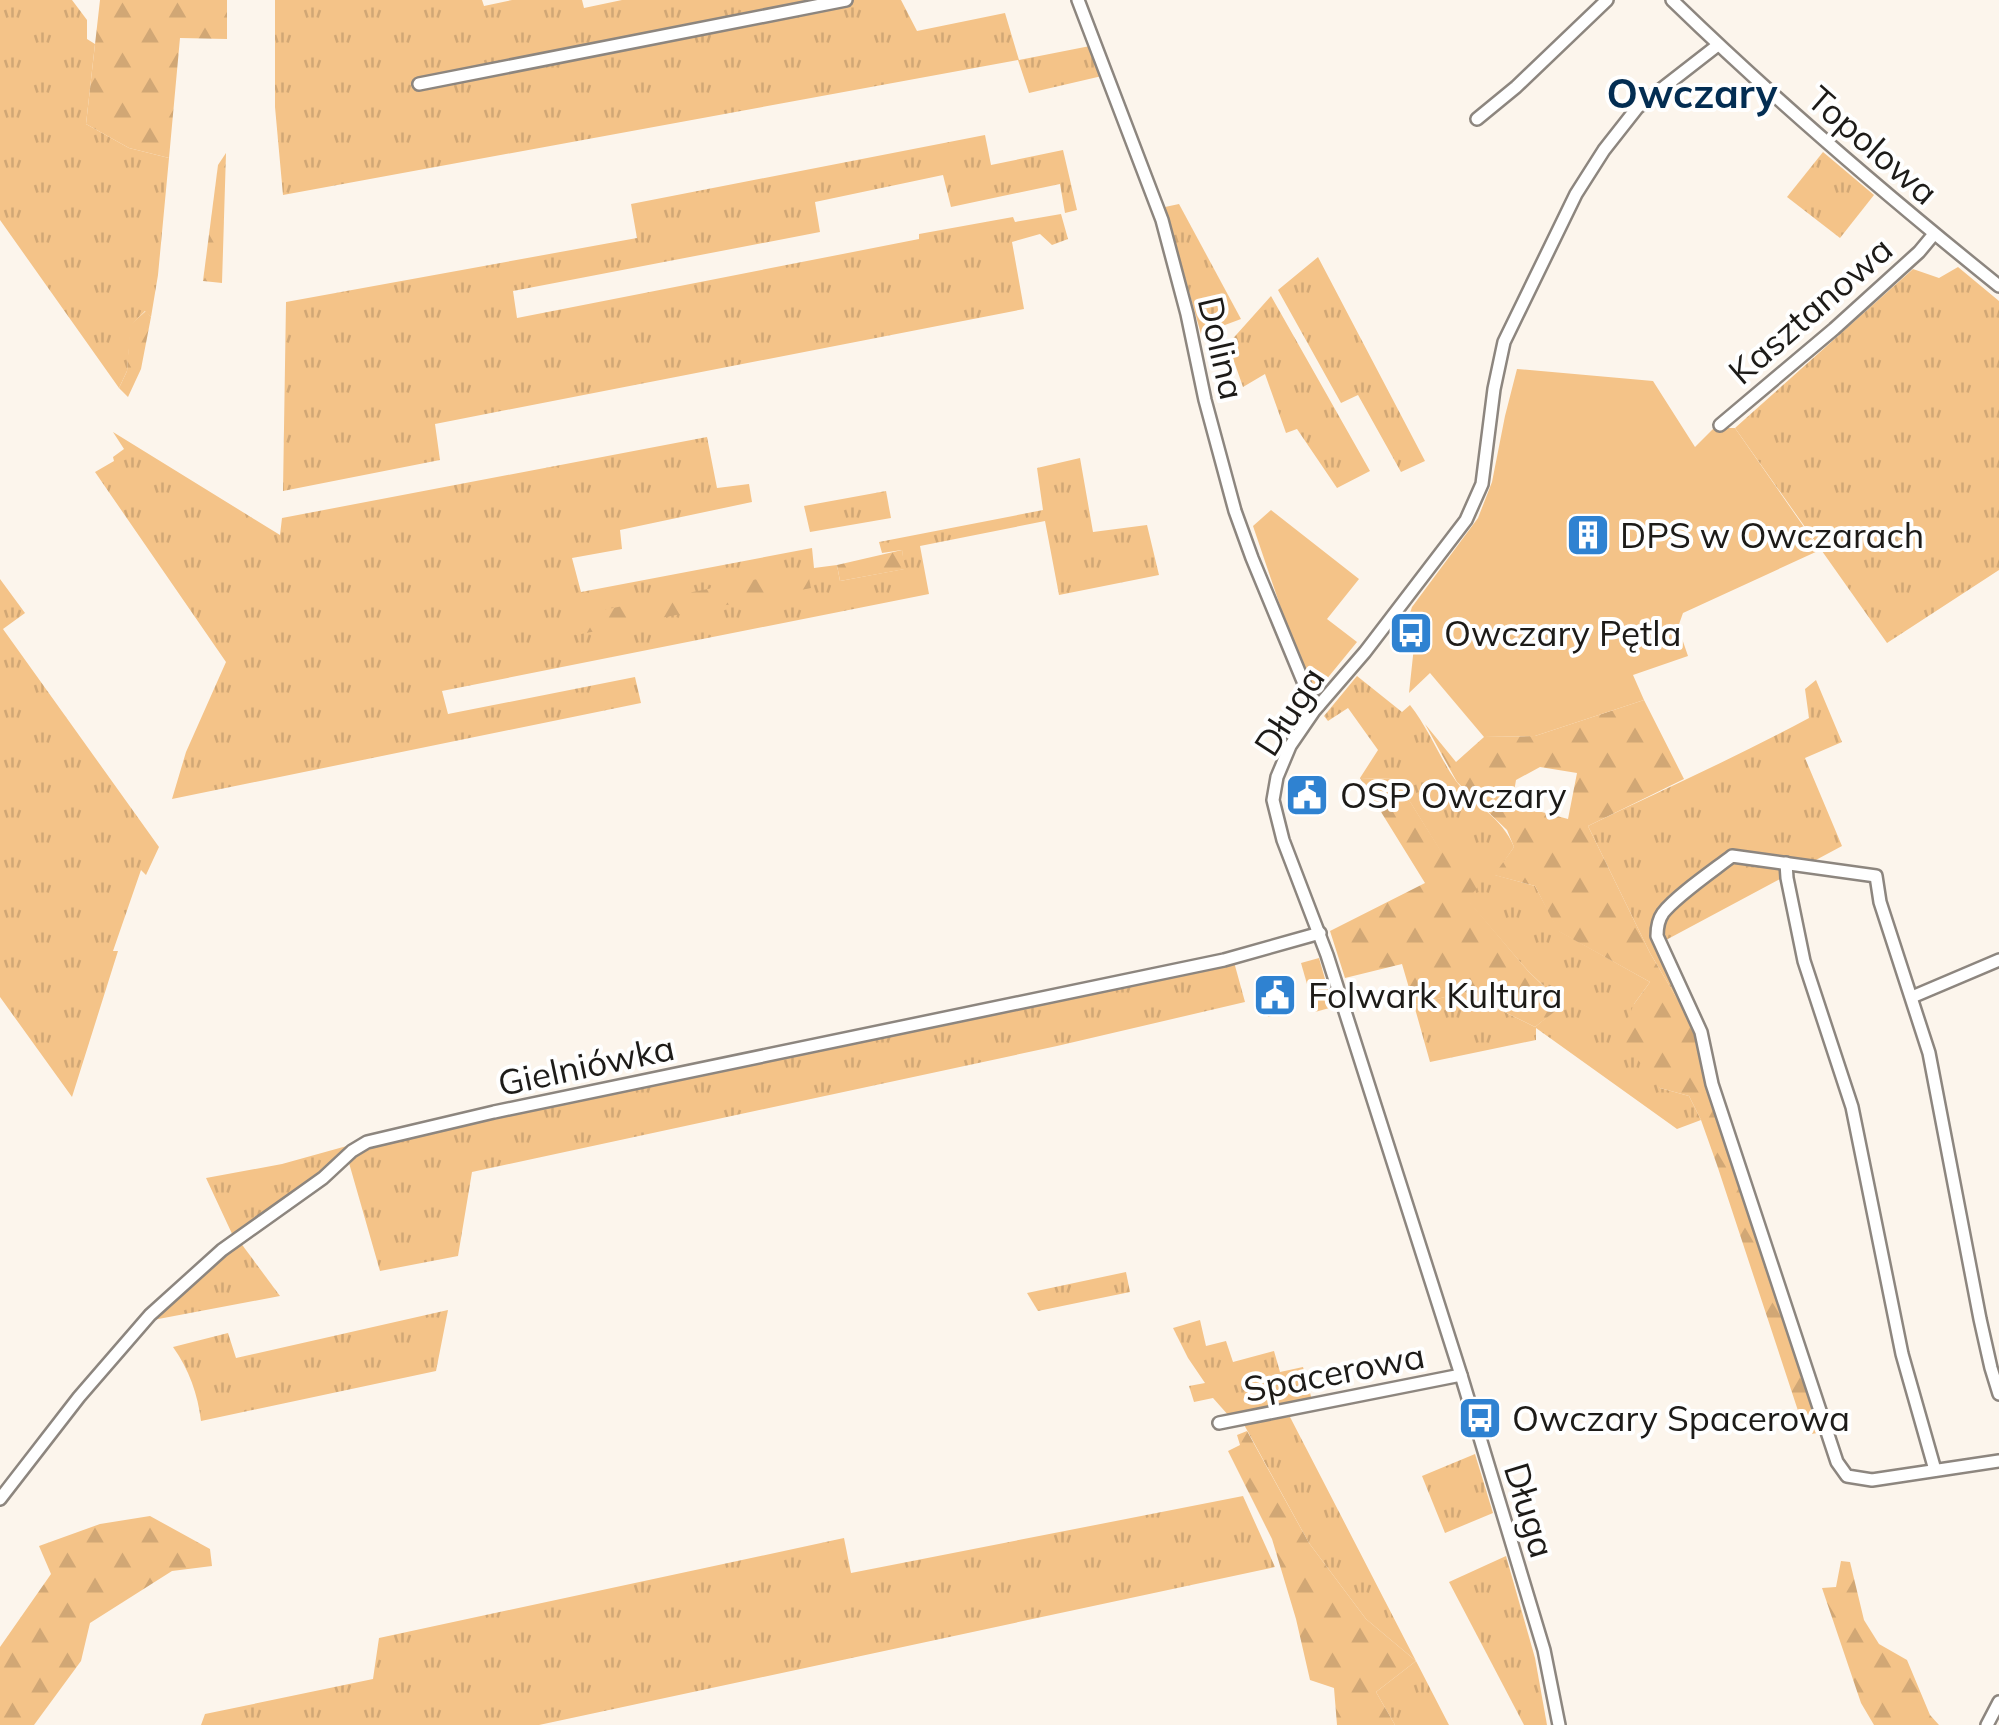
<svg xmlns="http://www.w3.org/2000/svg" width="1999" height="1725" font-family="Mulish,sans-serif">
	<defs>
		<pattern id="grass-tufts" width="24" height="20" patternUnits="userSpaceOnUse" patternTransform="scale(2.5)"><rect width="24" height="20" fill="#f4c388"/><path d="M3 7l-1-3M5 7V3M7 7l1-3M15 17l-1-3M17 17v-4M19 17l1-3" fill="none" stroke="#d1a775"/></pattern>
		<pattern id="forest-firs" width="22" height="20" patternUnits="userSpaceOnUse" patternTransform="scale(2.5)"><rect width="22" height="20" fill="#f4c388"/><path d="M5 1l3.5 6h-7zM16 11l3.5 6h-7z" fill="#d1a775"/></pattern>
	</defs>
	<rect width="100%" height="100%" fill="#fcf5ec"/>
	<g fill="url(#grass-tufts)">
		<path d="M0,0H72L87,20V39L95,44L86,124L129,148L169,158L158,275L151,317L145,311L131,325L127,371L119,388L0,220Z"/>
		<path d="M275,0H482L484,6L512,0H582L584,8L622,0H901L917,31L1005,13L1019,60L1090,46L1102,76L1029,93L1018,60L283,195L275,107Z"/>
		<path d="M985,135L991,165L1063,150L1077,210L1065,213L1060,184L951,207L943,175L815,202L820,232L513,291L517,318L919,239V234L1013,217L1015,222L1061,214L1068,239L1052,245L1040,234L1012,242L1024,309L435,424L440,460L283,491L286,302L637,238L631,204Z"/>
		<path d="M1823,152L1874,195L1840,238L1787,197Z"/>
		<path d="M1179,204L1241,319L1201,334L1165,207Z"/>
		<path d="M1318,257L1425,461L1401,472L1358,395L1341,403L1278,290Z"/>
		<path d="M1958,267L1999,301V570L1887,643L1735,428L1913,269L1939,278Z"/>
		<path d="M1271,296L1370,471L1337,488L1297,429L1286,433L1265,374L1243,387L1228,344Z"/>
		<path d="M113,432L280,535L282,518L707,437L717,488L749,484L752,502L620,530L622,549L572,558L581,592L812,548L814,568L837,565L840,581L904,569L902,550L882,553L879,542L1043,510L1037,468L1080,458L1093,532L1147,525L1159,575L1059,595L1045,521L920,546L929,594L442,691L448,714L635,677L641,703L172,799L186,752L226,662L95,472L114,461L113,457L124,449Z"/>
		<path d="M886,491L891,518L810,532L804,506Z"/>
		<path d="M0,579L25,613L3,629L159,847L146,875L141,870L113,951H118L72,1097L0,997Z"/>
		<path d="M1357,676L1402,712L1410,705C1429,729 1439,757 1456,781C1475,806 1502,817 1514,847L1495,875L1535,886L1559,931L1650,982L1634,1004L1660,1088L1689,1096L1701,1120L1677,1129L1536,1028V1040L1430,1062L1414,1005L1464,992L1535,1027L1563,1004L1528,971L1467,900L1460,843L1441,852L1396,779L1360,778L1378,750L1348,708L1328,721L1324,716Z"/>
		<path d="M1816,680L1842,742L1805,758L1842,846L1666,940L1694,1027L1650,953L1588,826C1662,790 1737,757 1809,718L1805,689Z"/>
		<path d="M1234,962L1245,1002L1057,1046L472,1172L458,1256L380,1271L349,1163L367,1148L482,1118Z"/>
		<path d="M354,1144L333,1164L234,1238L206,1178L282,1164Z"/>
		<path d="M240,1242L280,1296L153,1320L195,1279Z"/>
		<path d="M1126,1272L1130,1292L1038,1311L1027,1293Z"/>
		<path d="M448,1310L436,1371L201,1421C198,1395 189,1369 173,1347L228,1333L236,1358Z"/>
		<path d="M1200,1320L1206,1346L1226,1341L1233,1362L1274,1351L1280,1372L1303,1367L1312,1400L1229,1416L1213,1398L1194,1402L1189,1386L1205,1383L1188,1358L1173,1328Z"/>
		<path d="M1290,1417L1449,1725H1395L1376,1692L1416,1661L1366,1619L1309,1543L1242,1421Z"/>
		<path d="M1475,1454L1493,1513L1445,1533L1422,1476Z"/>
		<path d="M1243,1496L1275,1567L539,1725H201L205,1714L373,1679L379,1638L844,1538L851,1573Z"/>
		<path d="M1506,1556L1535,1658L1547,1725H1524L1449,1582Z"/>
	</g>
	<g fill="url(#forest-firs)" fill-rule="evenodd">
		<path d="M100,0H227V39L180,38L169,158L129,148L86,124Z"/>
		<path d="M226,153L222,283L203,281L218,165Z"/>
		<path d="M146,311L151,317L141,369L128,397L119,388L127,371L130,325Z"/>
		<path d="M902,550L905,569L840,581L837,565Z"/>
		<path d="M807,569L811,588L576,635L573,616Z"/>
		<path d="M1644,700L1684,779L1588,826L1650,953L1694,1027L1828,1431L1806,1435L1717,1165L1701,1120L1689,1096L1660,1088L1620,1037L1634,1004L1650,982L1558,931L1535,886L1494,875L1514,847L1507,830L1457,782L1425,724L1456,762L1484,737L1535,736ZM1540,767L1577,773L1568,819L1512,804L1516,780Z"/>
		<path d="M1360,778L1396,779L1441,851L1460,842L1485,877L1468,900L1528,971L1563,1005L1535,1027L1464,992L1414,1005L1402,964L1345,978L1330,931L1425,883Z"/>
		<path d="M1247,1431L1309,1543L1366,1619L1416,1661L1376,1692L1395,1725H1337L1334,1688L1310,1680L1296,1619L1272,1539L1228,1451L1240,1445L1237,1435Z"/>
		<path d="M150,1516L210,1549L212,1566L172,1571L90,1623L81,1661L34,1725H0V1647L51,1574L39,1546L100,1524Z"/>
		<path d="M1841,1561L1850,1562L1864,1620L1879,1644L1907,1660L1930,1715L1939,1725H1874L1861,1703L1822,1588L1836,1587Z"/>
	</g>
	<g fill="#f4c388">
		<path d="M1517,369L1653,381L1695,447L1714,428H1735L1820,550L1683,613L1678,627L1688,656L1633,675L1644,700L1535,736L1484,737L1430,673L1409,693L1416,628L1406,625L1412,607L1478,518L1492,482L1505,416Z"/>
		<path d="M1271,510L1359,579L1327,619L1357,642L1321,686L1311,687L1289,632L1253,526Z"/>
		<path d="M1319,958L1333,1007L1315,1012L1301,963Z"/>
		<path d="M1273,977L1282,1013L1268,1017L1258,981Z"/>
	</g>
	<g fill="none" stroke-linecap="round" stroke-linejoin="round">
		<g stroke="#8d867f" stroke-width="16">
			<g id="minor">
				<path d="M1078,0L1162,220L1187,314L1205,400L1235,511L1252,558L1305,686L1311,697L1319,705"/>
				<path d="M1672,0C1776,101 1886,195 1999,286"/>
				<path d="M419,84L846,0"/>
				<path d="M1477,119L1516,87L1607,0"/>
				<path d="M1720,425L1834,329L1919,252L1934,234"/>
				<path d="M1786,863L1787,878L1804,961L1852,1107L1902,1354L1935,1470"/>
				<path d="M1912,997L1999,960"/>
				<path d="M1999,1394L1991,1368L1980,1319L1929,1053L1880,902L1876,876L1732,856C1714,870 1676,896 1663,913C1658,920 1657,927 1657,936L1701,1032L1712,1084L1837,1462L1847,1476L1872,1480L1999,1461"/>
				<path d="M1219,1423L1461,1375"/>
				<path d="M0,1499L79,1397L150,1315L222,1250L323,1178L352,1151L367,1142L494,1112L1224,960L1320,933"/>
				<path d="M1559,1725L1544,1650L1461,1375L1327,955L1283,840L1273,800L1277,777L1290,746L1314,711L1365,652L1466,520L1482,484L1494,389L1504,342L1576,194L1604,150L1637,108L1718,45"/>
				<path d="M1987,1725L1999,1702"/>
			</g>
		</g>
		<use href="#minor" stroke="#fff" stroke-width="11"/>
	</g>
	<defs>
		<g id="building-square" transform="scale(2.25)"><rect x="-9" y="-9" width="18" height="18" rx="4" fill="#2f82d1" stroke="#fff"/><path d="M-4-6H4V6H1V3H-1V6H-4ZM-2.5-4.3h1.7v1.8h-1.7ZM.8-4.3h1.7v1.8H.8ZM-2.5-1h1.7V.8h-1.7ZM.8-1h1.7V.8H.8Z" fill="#fff"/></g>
		<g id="bus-square" transform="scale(2.25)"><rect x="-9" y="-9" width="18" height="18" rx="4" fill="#2f82d1" stroke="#fff"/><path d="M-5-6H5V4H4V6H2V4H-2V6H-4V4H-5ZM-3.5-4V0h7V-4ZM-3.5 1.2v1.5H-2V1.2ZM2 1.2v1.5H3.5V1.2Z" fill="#fff"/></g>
		<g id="civic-square" transform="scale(2.25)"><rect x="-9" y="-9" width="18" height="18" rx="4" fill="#2f82d1" stroke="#fff"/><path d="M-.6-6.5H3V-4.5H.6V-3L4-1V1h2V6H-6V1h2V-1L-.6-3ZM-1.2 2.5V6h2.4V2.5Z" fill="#fff"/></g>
	</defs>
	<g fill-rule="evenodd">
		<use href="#building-square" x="1588" y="535"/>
		<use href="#bus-square" x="1411" y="633"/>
		<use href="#civic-square" x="1307" y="795"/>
		<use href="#civic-square" x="1275" y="995"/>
		<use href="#bus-square" x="1480" y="1418"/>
	</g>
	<g text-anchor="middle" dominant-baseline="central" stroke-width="8" stroke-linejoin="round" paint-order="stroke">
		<g font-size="35" fill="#1d1b18" stroke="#fff">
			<text transform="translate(1873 145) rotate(41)">Topolowa</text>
			<text transform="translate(1810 310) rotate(-41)">Kasztanowa</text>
			<text transform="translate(1222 348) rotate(77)">Dolina</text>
			<text transform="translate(1289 711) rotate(-57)">Długa</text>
			<text transform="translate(586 1065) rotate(-12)">Gielniówka</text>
			<text transform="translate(1334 1372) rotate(-11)">Spacerowa</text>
			<text transform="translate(1530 1510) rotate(73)">Długa</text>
		</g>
		<g font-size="35" fill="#1d1b18" stroke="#fff" text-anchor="start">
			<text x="1620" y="535">DPS w Owczarach</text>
			<text x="1444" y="633">Owczary Pętla</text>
			<text x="1340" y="795">OSP Owczary</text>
			<text x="1308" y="995">Folwark Kultura</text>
			<text x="1512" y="1418">Owczary Spacerowa</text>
		</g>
		<g font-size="40" font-weight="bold" fill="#032d52" stroke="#fff">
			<text x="1692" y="93">Owczary</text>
		</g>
	</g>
</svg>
